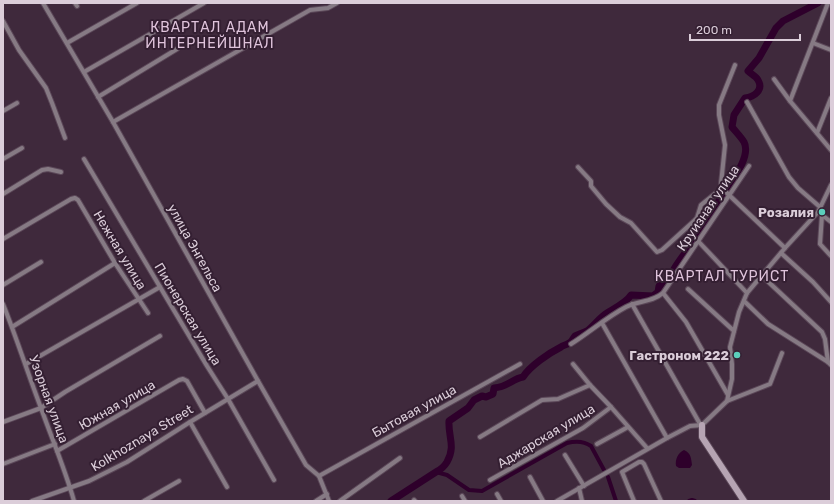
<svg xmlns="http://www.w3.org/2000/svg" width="834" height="504" font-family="Rubik,sans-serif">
	<rect width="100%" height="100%" fill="#3f293c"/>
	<path fill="#2e002b" d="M684,450C691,453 691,458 692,465L690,468H679L676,466C675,459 678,453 684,450Z"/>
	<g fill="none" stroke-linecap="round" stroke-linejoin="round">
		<g stroke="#2e002b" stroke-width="4">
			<path d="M436,472L447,475L469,490L482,491L567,443C575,441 584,441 591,446L604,470"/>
			<path d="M608,477L616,501"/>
			<path d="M689,501L692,500L695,501"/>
		</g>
		<g stroke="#2e002b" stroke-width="7">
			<path d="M727,189C734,178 751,155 744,142C741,137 736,132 732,127L734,115L745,98C754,97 764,90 758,80C756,76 751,74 748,71L759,58L776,28L783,21L818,3"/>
			<path d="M391,501L436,472C442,469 444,467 447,462C456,446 448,437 449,421L468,408L474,400L482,396L486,397L493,394L494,388C508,387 512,379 523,377C530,366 549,353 561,347C563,345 567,345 569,343C572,342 573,338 575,336C578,334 583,333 587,331C594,326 599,318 607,313C615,308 627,302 631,295L653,296L658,292L659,286L663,285L668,282C670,273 679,261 685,253C689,247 692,240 696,234C705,221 714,208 723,195"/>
		</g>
		<g stroke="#5b4758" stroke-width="6">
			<g id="street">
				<path d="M43,3L113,122L258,381L306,465L319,476L329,501"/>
				<path d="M75,3L77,6"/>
				<path d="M3,21L19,50L46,88L52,103L65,138"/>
				<path d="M67,43L137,3"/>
				<path d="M813,43L831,50"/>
				<path d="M735,65L719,105V115L725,145L721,184L722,188L729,195L785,248"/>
				<path d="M84,72L204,3"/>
				<path d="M774,79L790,101L831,150"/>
				<path d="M98,97L177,49"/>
				<path d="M790,101L828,3"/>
				<path d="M747,102L789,177L798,188L820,207"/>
				<path d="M3,111L17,103"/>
				<path d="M113,122L310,10L328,8L337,3"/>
				<path d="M817,133L831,98"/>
				<path d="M3,159L22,148"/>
				<path d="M84,159L207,366L228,399L274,480"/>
				<path d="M578,167L591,181V186L606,204L620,217L631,223L657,252L662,250L694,221L697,218L701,205L722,188"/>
				<path d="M3,194L42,170L48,169L61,172"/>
				<path d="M822,215L820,244L831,256"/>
				<path d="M822,215L831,222"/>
				<path d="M3,239L71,199L75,198L78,200L115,263L148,313"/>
				<path d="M698,241L747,293"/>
				<path d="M781,253L813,282L831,302"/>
				<path d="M762,276L822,332L825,339L828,362"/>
				<path d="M3,285L41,262"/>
				<path d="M688,289L734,331"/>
				<path d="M663,293L686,322L728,395"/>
				<path d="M744,301L768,324L828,362L831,365"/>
				<path d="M3,304C17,339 28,374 41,408C52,439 65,469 74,501"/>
				<path d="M632,304L700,424"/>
				<path d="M602,323L667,438"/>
				<path d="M12,327L115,263"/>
				<path d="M571,344C590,332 607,317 626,307C639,300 651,303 663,293L749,166"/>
				<path d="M26,364L160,287"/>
				<path d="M573,364L590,385L611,407L647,448"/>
				<path d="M727,401L770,384L782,353"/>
				<path d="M3,422L41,408L65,392L160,336"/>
				<path d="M190,422L227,487"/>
				<path d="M480,437L542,400L558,399L590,385"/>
				<path d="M597,444L628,427"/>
				<path d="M57,451L179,380L183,379L187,381L205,413"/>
				<path d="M565,455L584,486"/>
				<path d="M3,464L55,444"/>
				<path d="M319,476L520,364"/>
				<path d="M530,477L543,501"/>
				<path d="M490,480L583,428L611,407"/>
				<path d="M579,488L582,501"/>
				<path d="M497,494L501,501"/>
				<path d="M462,496L465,501"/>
				<path d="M414,500L415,501"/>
				<path d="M32,501L89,481L127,462L190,422L258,381"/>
				<path d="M144,501L179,481"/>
				<path d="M316,501L327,494"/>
				<path d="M340,501L400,458"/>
				<path d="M557,501L667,438L690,426L702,425L727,401L732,379V364L730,347L739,312L747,293L785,248L818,212L831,185"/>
				<path d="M634,501L622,472L639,462H642L644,464L661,501"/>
			</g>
		</g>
		<g stroke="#5b4758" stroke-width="8">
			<path id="secondary" d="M702,425V437L744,501"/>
		</g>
		<use href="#street" stroke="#867a84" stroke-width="4"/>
		<use href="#secondary" stroke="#b6a4b3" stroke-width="6"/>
	</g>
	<g fill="#5bcebb" stroke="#341f32" stroke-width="1.5">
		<circle cx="822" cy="212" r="4"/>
		<circle cx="737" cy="355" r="4"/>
	</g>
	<g text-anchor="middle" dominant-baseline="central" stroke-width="4" stroke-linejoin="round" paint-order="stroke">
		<g font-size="13" fill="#dbcdd9" stroke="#341f32">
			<text transform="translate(708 208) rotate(-56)">Круизная улица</text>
			<text transform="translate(195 248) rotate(61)">улица Энгельса</text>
			<text transform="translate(120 250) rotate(59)">Нежная улица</text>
			<text transform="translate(188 314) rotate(59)">Пионерская улица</text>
			<text transform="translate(49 399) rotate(70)">Узорная улица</text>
			<text transform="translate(117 405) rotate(-30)">Южная улица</text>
			<text transform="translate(414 411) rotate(-29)">Бытовая улица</text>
			<text transform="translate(546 436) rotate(-31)">Аджарская улица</text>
			<text transform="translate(142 438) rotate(-31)">Kolkhoznaya Street</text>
		</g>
		<g font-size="13" font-weight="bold" fill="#dbcdd9" stroke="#341f32" text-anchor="end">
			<text x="814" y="212">Розалия</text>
			<text x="729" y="355">Гастроном 222</text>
		</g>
		<g font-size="14" letter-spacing="1" fill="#dfc3db" stroke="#341f32">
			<text x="210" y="27">КВАРТАЛ АДАМ<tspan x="210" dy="16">ИНТЕРНЕЙШНАЛ</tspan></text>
			<text x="722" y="276">КВАРТАЛ ТУРИСТ</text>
		</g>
	</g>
	<rect width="834" height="504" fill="none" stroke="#dbcdd9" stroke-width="8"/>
	<path d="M690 34v6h110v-6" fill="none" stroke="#dbcdd9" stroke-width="2"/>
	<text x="696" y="34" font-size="12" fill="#dbcdd9" stroke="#341f32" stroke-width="3" paint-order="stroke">200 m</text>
</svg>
